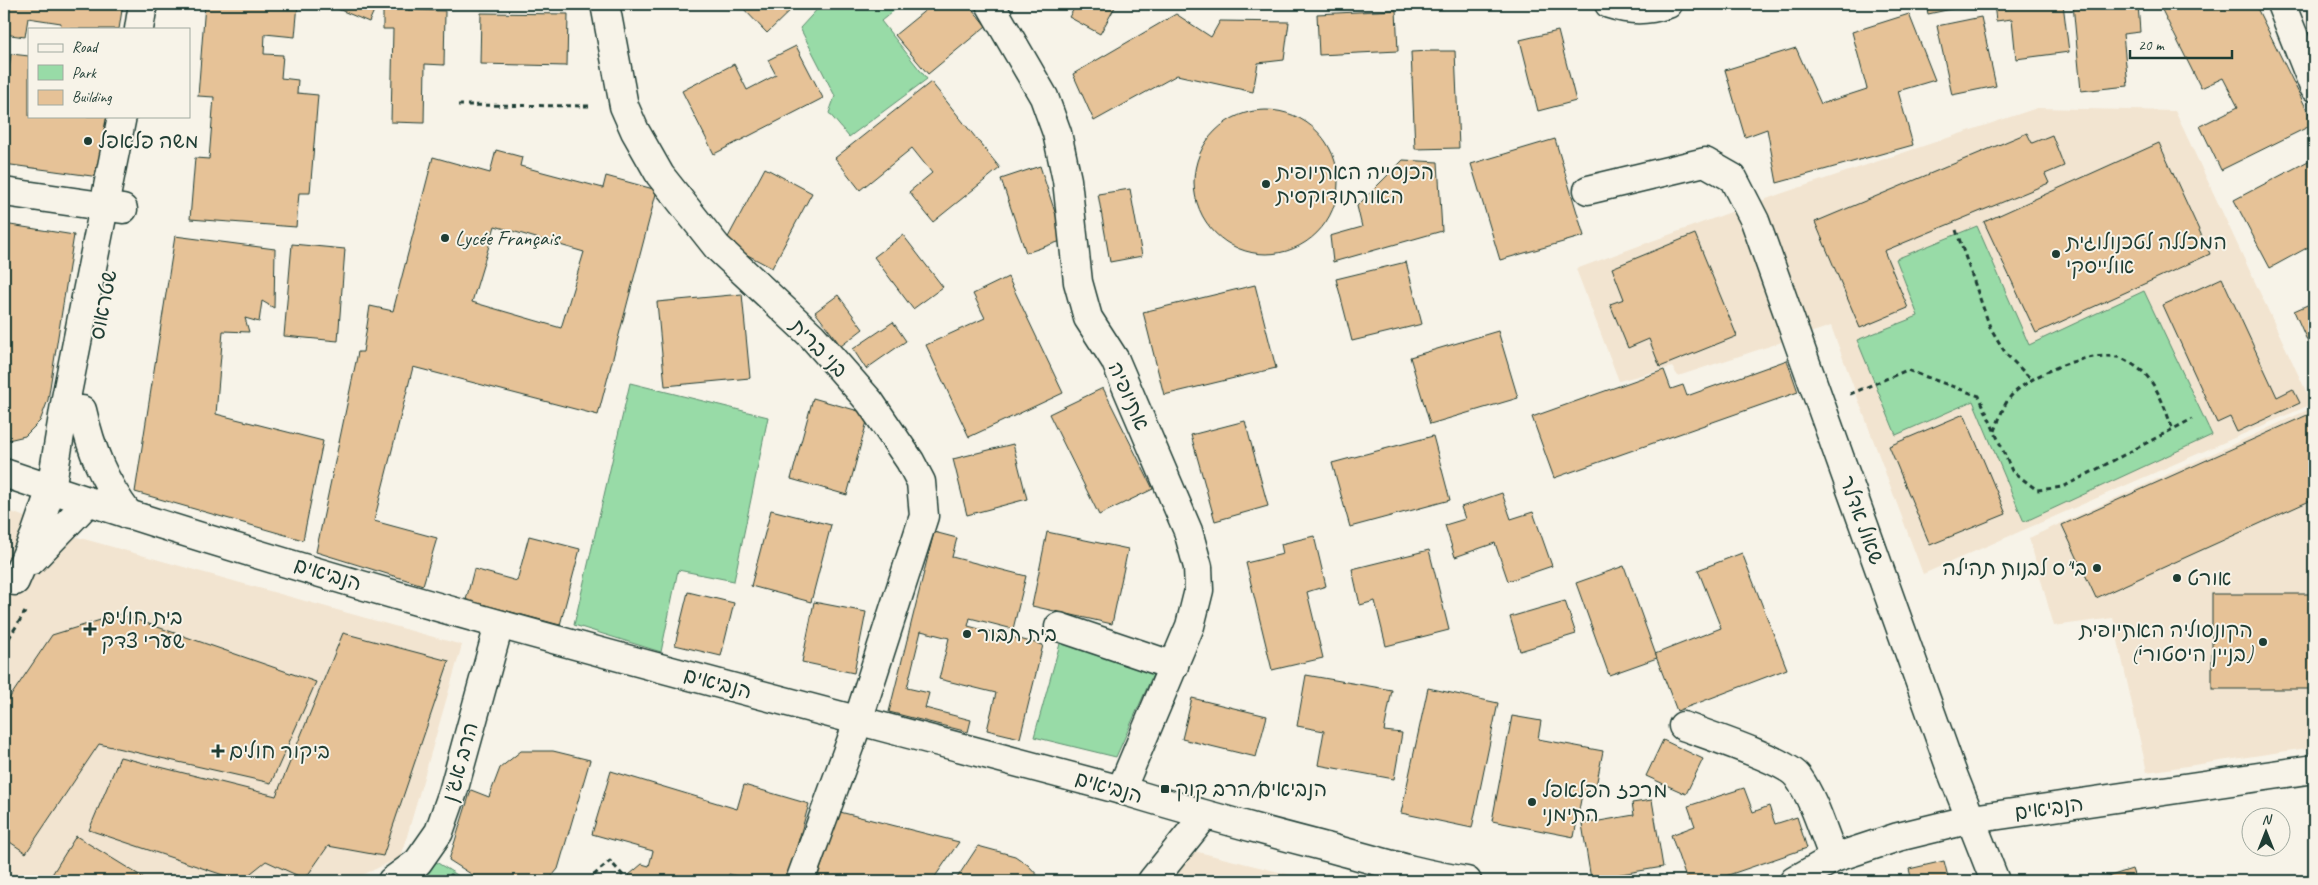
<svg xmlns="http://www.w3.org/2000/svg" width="2318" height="885" font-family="Caveat,'Playpen Sans Hebrew',sans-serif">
	<rect width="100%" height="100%" fill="#f7f3e8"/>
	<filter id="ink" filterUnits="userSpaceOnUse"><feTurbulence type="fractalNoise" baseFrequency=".02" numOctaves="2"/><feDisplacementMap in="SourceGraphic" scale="10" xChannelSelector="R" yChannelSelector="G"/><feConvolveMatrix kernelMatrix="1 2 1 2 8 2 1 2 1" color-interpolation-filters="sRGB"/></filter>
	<g filter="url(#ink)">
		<g fill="#f2e4d0">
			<path d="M2037,108L2175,111L2312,404L1923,574L1831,326L1678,376L1672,367L1619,381L1576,269L1780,194Z"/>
			<path d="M2314,407V747L2147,772L2113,618L2054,626L2029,538Z"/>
			<path d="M4,509L77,537L462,645L401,857L350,881H4Z"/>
			<path d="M1182,848L1315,881H1158Z"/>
		</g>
		<g fill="#98dba7" stroke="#5c8c6e">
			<path d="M822,4H902L881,21L927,79L849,137L829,113L835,96L800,28Z"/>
			<path d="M1977,226L2029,345L2144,291L2212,435L2024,522L1973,401L1896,435L1857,340L1918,316L1896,259Z"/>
			<path d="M630,383L768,417L734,581L678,570L661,652L574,625Z"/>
			<path d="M1061,640L1155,670L1116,757L1034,737Z"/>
			<path d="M436,862L467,881H410Z"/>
		</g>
		<g fill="#e6c297" stroke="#1f3d34" fill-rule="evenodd">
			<path d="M4,4H123L119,29H60L61,23L28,18L25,37L4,34Z"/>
			<path d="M205,4H298L295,37L265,34L264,54L283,55L281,78L298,80L297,93L318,95L310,193H299L296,227L190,219L195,158L209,159L214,97L198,96Z"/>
			<path d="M326,4H377L369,22Z"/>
			<path d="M383,4H409L408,10L445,11L444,65L425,64L424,123L391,122L393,29H383Z"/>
			<path d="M739,4H797L767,33Z"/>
			<path d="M933,4H968L986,26L928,74L895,35Z"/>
			<path d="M1077,4H1108L1115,7L1100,34L1069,17Z"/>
			<path d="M1926,4H1975L1928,14Z"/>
			<path d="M1994,4H2063L2069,52L2016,59L2012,19L1996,21Z"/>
			<path d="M2073,4H2138L2140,32L2123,34L2128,86L2081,91Z"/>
			<path d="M2159,4H2255L2314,124L2221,170L2200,126L2238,107L2223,78L2201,88Z"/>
			<path d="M1396,10L1398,51L1319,55L1317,14Z"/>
			<path d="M481,13L568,14L567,66L480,64Z"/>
			<path d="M1176,14L1211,37L1220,21L1289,22L1284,60L1258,63L1253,92L1177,75L1094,121L1073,74Z"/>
			<path d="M1909,14L1935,80L1898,91L1913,145L1777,183L1767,129L1745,137L1725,70L1796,48L1821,104L1867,89L1852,32Z"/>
			<path d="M1981,17L1996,86L1952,95L1937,26Z"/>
			<path d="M1558,31L1576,101L1538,111L1520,40Z"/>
			<path d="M796,46L823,98L714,154L682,91L734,64L747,90L776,75L768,60Z"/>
			<path d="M1430,51H1455L1459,148L1415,149L1411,52Z"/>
			<path d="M11,54L29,56V116H107L99,177L4,164V109Z"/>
			<path d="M931,82L1000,168L933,222L909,192L932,173L912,148L860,190L835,158Z"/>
			<circle cx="1266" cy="182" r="72"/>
			<path d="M2027,133L2032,143L2052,135L2064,166L2045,174L2049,183L1884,251L1908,308L1860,328L1815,222Z"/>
			<path d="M1555,139L1584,236L1500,260L1471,164Z"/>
			<path d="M2159,143L2210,254L2036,333L1984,222Z"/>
			<path d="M496,150L522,157L520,166L603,188L606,176L657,190L598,415L413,367L374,521L437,538L423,585L316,552L358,352H363L370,306L393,311L433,157L490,173ZM495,226L584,252L561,328L472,302Z"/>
			<path d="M2314,158V244L2270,268L2234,200Z"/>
			<path d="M1403,160L1438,162L1442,231L1333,262L1330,236L1362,227L1357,206Z"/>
			<path d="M1040,166L1064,240L1026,253L1001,179Z"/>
			<path d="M765,168L812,193L772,268L725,243Z"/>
			<path d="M1130,189L1142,256L1110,262L1098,194Z"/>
			<path d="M4,224L74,235L48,400L40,421L25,436L4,441Z"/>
			<path d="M1695,234L1737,336L1660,367L1649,339L1628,348L1610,304L1624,299L1612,268Z"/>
			<path d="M903,235L943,287L913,309L874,257Z"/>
			<path d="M175,236L275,249L274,308L262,301L259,322L245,318L249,332L223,331L216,414L323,441L303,540L135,492Z"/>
			<path d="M292,244L345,249L338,341L284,336Z"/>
			<path d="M1406,262L1422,324L1352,341L1336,279Z"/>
			<path d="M1008,277L1063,393L969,437L926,345L985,318L973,294Z"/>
			<path d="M2222,278L2277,397L2293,389L2300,403L2237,432L2230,417L2217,423L2163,305Z"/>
			<path d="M1255,285L1276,368L1164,395L1143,312Z"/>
			<path d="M742,294L750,378L665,386L657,302Z"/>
			<path d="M838,295L863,329L841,346L815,312Z"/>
			<path d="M2314,302V356L2294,311Z"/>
			<path d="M893,322L906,341L866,369L853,349Z"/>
			<path d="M1498,331L1518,398L1430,424L1410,357Z"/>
			<path d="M1787,360L1798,392L1554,478L1532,417L1664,370L1671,389L1683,385L1687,396Z"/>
			<path d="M1103,388L1153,489L1099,515L1049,414Z"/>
			<path d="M813,398L869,414L847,495L791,479Z"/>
			<path d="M2314,412V499L2096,598L2062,525Z"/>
			<path d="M1964,414L2006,514L1930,545L1889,446Z"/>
			<path d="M1245,421L1268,506L1215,521L1191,435Z"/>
			<path d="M1433,436L1450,500L1350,527L1332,463Z"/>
			<path d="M1013,444L1027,499L967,515L953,459Z"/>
			<path d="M1502,493L1511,519L1533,512L1552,566L1508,581L1495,543L1455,557L1445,525L1465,519L1461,507Z"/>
			<path d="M771,510L831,525L811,602L751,586Z"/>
			<path d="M934,532L957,538L952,557L1026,576L1013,629L970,618L968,626L1043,645L1020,738L987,730L996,693L939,679L949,638L921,631L907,688L929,693L925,708L971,720L968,732L889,712Z"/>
			<path d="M1047,532L1128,549L1112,624L1032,606Z"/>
			<path d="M529,536L580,549L560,625L466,600L474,569L517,581Z"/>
			<path d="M1314,536L1326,586L1307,592L1323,658L1272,670L1246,563L1283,554L1281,544Z"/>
			<path d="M1429,550L1449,630L1386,646L1375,601L1360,605L1352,569Z"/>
			<path d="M1742,553L1787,669L1677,711L1655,654L1721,628L1698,570Z"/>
			<path d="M1624,566L1657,658L1609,675L1576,583Z"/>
			<path d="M688,592L734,603L721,656L675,645Z"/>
			<rect x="2212" y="594" width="102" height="95"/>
			<path d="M1565,601L1576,634L1520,651L1510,617Z"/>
			<path d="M814,602L866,612L854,673L802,662Z"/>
			<path d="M120,614L316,682L271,783L99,744L26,853L4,838V706L52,635Z"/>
			<path d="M343,633L449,661L383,856L328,846L305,879L266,861L241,881L89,830L120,757L276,796Z"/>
			<path d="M1306,675L1392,690L1384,731L1402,733L1394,779L1318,765L1324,731L1297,726Z"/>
			<path d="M1428,688L1498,703L1472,828L1401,813Z"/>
			<path d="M1192,698L1267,716L1256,757L1182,739Z"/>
			<path d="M1512,716L1541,721L1538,739L1603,751L1594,796L1582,794L1574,837L1492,821Z"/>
			<path d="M1663,740L1703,759L1686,794L1646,776Z"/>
			<path d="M521,751H553L590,760L558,869L548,881H482L449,860L471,790L489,797L500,768Z"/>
			<path d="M611,771L737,809L744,785L809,804L787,881H754L729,874L725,881H634L629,875L642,864L649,866L653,851L592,834Z"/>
			<path d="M1744,788L1753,812L1769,806L1775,824L1797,817L1807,848L1711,881H1687L1671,835L1695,826L1688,806Z"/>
			<path d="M1652,800L1663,867L1591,879L1582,824L1634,815L1632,803Z"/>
			<path d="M840,812L959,842L932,881H816Z"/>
			<path d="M76,836L149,881H48Z"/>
			<path d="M978,846L1015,856L1028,865L1043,881H955Z"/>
			<path d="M1944,861L1949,881H1912L1909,869Z"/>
			<path d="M2132,869L2136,881H2095Z"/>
		</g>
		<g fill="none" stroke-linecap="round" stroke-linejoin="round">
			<g stroke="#1f3d34" stroke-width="31">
				<g id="minor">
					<path d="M605,4L624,106L635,131L660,175L717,247L812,336L870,402L910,461L921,482L924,516L853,736L800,881"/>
					<path d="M990,4L1044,97L1057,133L1067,180L1078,282L1088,318L1115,360L1188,531L1198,567L1199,590L1190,626L1121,790"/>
					<path d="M1609,4C1631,11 1646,11 1668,4"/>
					<path d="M2281,4L2314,87"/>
					<path d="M139,29L143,4"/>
					<path d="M1588,190L1705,162L1733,178L1755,221L1952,772L1995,881"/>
					<path d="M4,192L123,209"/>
					<path d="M82,410C91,450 104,482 129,515"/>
					<path d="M4,473C370,598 747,690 1121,790C1191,811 1260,830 1330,848C1375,860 1420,874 1467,881"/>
					<path d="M32,560L88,502"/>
					<path d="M15,581L35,535L51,489L66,398L122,116"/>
					<path d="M1059,627L1174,666"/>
					<path d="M1683,726C1705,734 1787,761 1798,777C1815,801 1823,832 1834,858"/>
					<path d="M392,881L418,862L439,832L453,792L499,625"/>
					<path d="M1152,881L1205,815"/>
					<path d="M1794,881L1834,858L1898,837L1972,819L2314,769"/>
				</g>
			</g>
			<g stroke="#1f3d34" stroke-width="3" stroke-dasharray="5 4" stroke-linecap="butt">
				<path d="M458,105L592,106"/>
				<path d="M1956,230L1990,327L2006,354L2031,379"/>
				<path d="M1850,394L1907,370L1979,396L2012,471L2037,490L2063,487L2192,419"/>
				<path d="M1995,431C1999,420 2003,405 2011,396C2031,374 2087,351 2117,357C2124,358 2137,367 2143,372C2159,388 2165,409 2173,430"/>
				<path d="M4,646L25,612"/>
				<path d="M449,877L451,875L460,881"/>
				<path d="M587,881L610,861L628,881"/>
			</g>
			<use href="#minor" stroke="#f7f3e8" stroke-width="28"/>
		</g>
	</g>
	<g fill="#1f3d34" stroke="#f7f3e8" stroke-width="2">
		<circle cx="88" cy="141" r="5"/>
		<circle cx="1266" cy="184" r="5"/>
		<circle cx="445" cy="238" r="5"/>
		<circle cx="2056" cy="254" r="5"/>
		<circle cx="2097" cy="568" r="5"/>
		<circle cx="2177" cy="578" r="5"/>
		<path d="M87.5 621.5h5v5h5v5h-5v5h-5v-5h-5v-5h5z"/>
		<circle cx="967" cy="634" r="5"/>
		<circle cx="2263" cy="642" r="5"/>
		<path d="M215.5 743.5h5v5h5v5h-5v5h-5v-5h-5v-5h5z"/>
		<rect x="1160" y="784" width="10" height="10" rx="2.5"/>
		<circle cx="1532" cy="802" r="5"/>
	</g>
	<g text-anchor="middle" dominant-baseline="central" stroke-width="4" stroke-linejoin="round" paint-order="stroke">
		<g font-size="21" fill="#1f3d34" stroke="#f7f3e8" text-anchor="start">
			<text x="98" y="141">משה פלאפל</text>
			<text x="1276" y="172">הכנסייה האתיופית<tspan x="1276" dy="24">האורתודוקסית</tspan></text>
			<text x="455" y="238">Lycée Français</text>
			<text x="2066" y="242">המכללה לטכנולוגית<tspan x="2066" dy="24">אולייסקי</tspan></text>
			<text x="2087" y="568" text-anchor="end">בי"ס לבנות תהילה</text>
			<text x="2187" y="578">אורט</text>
			<text x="101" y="617">בית חולים<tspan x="101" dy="24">שערי צדק</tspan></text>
			<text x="2253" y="630" text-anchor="end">הקונסוליה האתיופית<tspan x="2253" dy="24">(בניין היסטורי)</tspan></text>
			<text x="977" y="634">בית תבור</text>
			<text x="229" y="751">ביקור חולים</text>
			<text x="1175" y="789">הנביאים/הרב קוק</text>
			<text x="1542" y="790">מרכז הפלאפל<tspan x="1542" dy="24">התימני</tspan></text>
		</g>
		<g font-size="21" fill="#1f3d34" stroke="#f7f3e8">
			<text transform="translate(103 305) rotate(-79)">שטראוס</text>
			<text transform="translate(819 348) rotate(46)">בני ברית</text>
			<text transform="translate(1129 396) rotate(66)">אתיופיה</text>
			<text transform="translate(1862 520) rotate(70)">שאול אדלר</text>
			<text transform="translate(328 574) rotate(17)">הנביאים</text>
			<text transform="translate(718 683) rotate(15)">הנביאים</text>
			<text transform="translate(460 762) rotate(-74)">הרב אג"ן</text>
			<text transform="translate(1109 787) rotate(16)">הנביאים</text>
			<text transform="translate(2049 808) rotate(-8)">הנביאים</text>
		</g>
	</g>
	<rect width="2318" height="885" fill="none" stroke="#f7f3e8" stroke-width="20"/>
	<rect x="10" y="10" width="2298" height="865" fill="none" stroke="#1f3d34" stroke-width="2" filter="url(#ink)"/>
	<rect x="28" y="28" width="162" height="90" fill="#f7f3e8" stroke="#a1aaa0"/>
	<rect x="38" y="44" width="25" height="8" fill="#f7f3e8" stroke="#a1aaa0"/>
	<text x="72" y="52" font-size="15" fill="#1f3d34">Road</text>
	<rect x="38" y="65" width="25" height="15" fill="#98dba7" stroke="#a1aaa0"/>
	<text x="72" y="78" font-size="15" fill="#1f3d34">Park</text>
	<rect x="38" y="90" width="25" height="15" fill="#e6c297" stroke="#a1aaa0"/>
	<text x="72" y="102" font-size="15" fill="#1f3d34">Building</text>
	<g transform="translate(2266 832)"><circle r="24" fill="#f7f3e8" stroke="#a1aaa0"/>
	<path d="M0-4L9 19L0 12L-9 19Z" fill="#1f3d34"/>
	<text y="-8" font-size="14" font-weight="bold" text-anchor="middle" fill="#1f3d34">N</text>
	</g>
	<path d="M2130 50v8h102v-8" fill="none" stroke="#1f3d34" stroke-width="2.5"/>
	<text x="2138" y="50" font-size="15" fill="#1f3d34" stroke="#f7f3e8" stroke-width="4" paint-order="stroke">20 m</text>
</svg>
